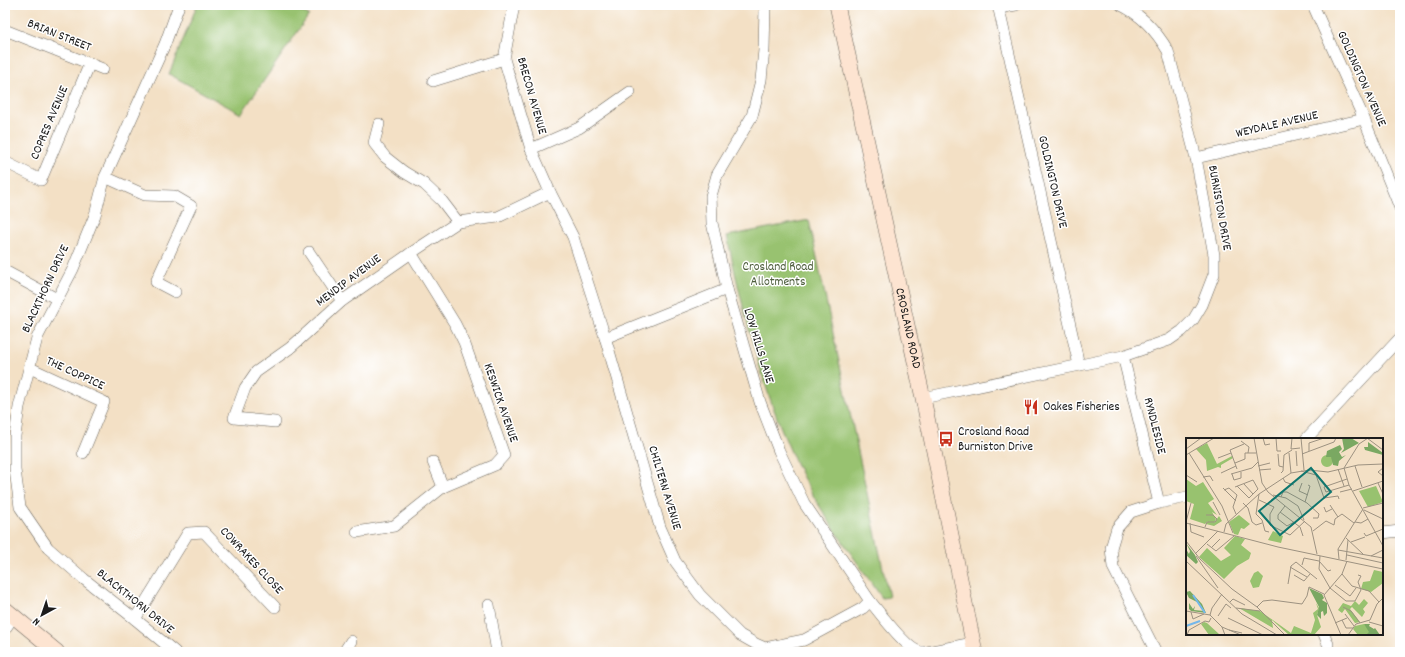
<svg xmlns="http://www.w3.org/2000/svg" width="1405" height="657" font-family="Dekko,sans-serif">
	<rect width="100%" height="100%" fill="#fff"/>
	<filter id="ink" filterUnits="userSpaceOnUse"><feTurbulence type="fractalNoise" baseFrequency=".025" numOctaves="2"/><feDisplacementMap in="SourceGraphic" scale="8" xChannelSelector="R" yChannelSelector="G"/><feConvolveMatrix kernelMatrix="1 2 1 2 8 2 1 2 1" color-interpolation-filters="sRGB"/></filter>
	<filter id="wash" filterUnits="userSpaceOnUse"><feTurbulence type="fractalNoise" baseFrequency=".012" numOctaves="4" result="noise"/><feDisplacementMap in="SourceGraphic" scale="16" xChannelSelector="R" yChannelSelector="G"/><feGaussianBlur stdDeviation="0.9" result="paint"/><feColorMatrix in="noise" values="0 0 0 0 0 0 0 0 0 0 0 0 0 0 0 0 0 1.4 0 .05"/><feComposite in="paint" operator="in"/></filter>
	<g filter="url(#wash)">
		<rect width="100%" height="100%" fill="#f3e0c5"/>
		<g fill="#98c26f" stroke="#5a6f46">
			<path d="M196,5H287L309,15L241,114L169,74L196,8Z"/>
			<path d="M809,220L889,597L882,598C851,553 817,509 794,459C762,388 743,312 727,236Z"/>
		</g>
	</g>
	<g filter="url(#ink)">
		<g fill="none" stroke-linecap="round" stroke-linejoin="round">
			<g stroke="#676157" stroke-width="12">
				<g id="street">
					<path d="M514,5L504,59L531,149L550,192L573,237L605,337L660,527L675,561L700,595L740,635L756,644L765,648L804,640L863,608L870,601"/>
					<path d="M765,5L764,50L761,80L752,116L717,175L711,196L712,223L727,289L760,402L779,451L804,503L870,601C879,612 906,648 918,651C920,652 924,652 927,652"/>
					<path d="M998,5L1079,365"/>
					<path d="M1313,5L1364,119L1400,208"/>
					<path d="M998,8L1016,5"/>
					<path d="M5,30L103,69"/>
					<path d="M433,81L504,59"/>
					<path d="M379,124L374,143L385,157L404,172L424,184L442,201L458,222"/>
					<path d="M531,149L579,128L630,92"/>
					<path d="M1196,158L1364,119"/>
					<path d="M5,162L41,180L90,63"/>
					<path d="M105,177L145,195L174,196L191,206L156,282L175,292"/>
					<path d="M309,252L342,301"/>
					<path d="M5,271L57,299"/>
					<path d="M605,338L727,289"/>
					<path d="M1123,356L1159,503"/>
					<path d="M30,368L104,402L83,453"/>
					<path d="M923,398L1123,356L1169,340L1182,331L1193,320L1202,305L1214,274V255L1196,158L1168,51C1157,32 1142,15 1121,5"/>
					<path d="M275,422L234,418L245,388L256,372L290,348L342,301L411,253L458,222L498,217L550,192"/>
					<path d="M1306,439L1400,338"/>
					<path d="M433,462L443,487"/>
					<path d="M357,532L394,526L443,487L495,465L504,455L464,342L455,324L411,253"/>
					<path d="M1382,533L1400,531"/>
					<path d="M489,605L497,652"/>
					<path d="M135,619L188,533L204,532L275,607"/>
					<path d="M5,629L13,617"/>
					<path d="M1324,634L1328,644"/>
					<path d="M175,652L135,619L84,579L48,548L20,507L15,470V436L19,407L37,338L73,269L95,215L105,177L165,44L179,5"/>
					<path d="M344,652L351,641"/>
					<path d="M927,652L973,643"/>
					<path d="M1156,652L1113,567L1111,548L1117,528L1131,512L1159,503L1187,497"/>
				</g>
			</g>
			<g stroke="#676157" stroke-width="16">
				<g id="secondary">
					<path id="s1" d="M837,5L923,398L975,652"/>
					<path d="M5,609L57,652"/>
				</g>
			</g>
			<use href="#street" stroke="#fff" stroke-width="11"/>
			<use href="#secondary" stroke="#fde4d1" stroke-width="15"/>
		</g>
	</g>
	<defs>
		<g id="restaurant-bare" transform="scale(1.2)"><path d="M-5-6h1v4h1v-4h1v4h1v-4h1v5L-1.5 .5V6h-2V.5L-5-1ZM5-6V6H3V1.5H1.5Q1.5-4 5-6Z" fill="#c8321e" stroke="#fff" stroke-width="2.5" paint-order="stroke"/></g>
		<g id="bus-bare" transform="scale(1.2)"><path d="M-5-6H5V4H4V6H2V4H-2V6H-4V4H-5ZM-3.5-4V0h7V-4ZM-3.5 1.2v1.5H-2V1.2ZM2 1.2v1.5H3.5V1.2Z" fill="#c8321e" stroke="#fff" stroke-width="2.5" paint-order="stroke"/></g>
	</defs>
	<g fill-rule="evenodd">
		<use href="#restaurant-bare" x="1031" y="407"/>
		<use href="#bus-bare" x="946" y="439"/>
	</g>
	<g text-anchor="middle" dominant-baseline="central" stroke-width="3" stroke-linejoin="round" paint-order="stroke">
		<g font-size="13" fill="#1c1c1c" stroke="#fff">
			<text transform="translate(59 36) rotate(22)">BRIAN STREET</text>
			<text transform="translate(1361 79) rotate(66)">GOLDINGTON AVENUE</text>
			<text transform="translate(531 96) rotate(74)">BRECON AVENUE</text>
			<text transform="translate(50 123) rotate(-67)">COPRES AVENUE</text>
			<text transform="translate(1277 125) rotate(-13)">WEYDALE AVENUE</text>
			<text transform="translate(1052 182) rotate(77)">GOLDINGTON DRIVE</text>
			<text transform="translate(1219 208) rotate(80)">BURNISTON DRIVE</text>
			<text transform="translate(349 281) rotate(-37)">MENDIP AVENUE</text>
			<text transform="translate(46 289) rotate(-65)">BLACKTHORN DRIVE</text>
			<text stroke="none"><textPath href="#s1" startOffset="331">CROSLAND ROAD</textPath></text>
			<text transform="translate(758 346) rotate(73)">LOW HILLS LANE</text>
			<text transform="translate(75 374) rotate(25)">THE COPPICE</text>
			<text transform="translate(500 403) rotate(71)">KESWICK AVENUE</text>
			<text transform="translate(1154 426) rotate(76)">RYNDLESIDE</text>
			<text transform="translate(664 488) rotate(73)">CHILTERN AVENUE</text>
			<text transform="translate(251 561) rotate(47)">COWRAKES CLOSE</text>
			<text transform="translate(135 602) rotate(39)">BLACKTHORN DRIVE</text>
		</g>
		<g font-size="13" fill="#4e5e3d" stroke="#fff">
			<text x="778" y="267">Crosland Road<tspan x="778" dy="15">Allotments</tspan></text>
		</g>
		<g font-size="13" fill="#1c1c1c" stroke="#fff" text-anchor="start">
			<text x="1043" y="407">Oakes Fisheries</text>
			<text x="958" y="432">Crosland Road<tspan x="958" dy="15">Burniston Drive</tspan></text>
		</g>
	</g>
	<g transform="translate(1186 438)">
		<rect width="197" height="197" fill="#f3e0c5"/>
		<path d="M21,5L31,26L46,18L47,20L35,27V30L32,29L21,33L20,22L10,11ZM135 23a6 6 0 1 1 12 0a6 6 0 1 1-12 0ZM0,41L10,48L17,44L28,61L22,65L31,77L26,74L30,81L28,85L33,78L36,83L28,88L20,86L22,83L19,86L4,81L8,66L0,63ZM190,48L197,64L182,69L173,53ZM53,77L64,86L58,91L55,90L52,97L48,96L43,84ZM87,93L97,98L95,105L82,102ZM49,98L59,101L55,107L65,115L63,121L51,128L38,141L13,119L21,110L35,123L45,117L38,110ZM188,132L197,134V145L185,154L175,151L177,144L184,143ZM72,133L77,138L73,149L67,150L64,143L68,135ZM178,161L182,165L177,171L179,174L176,179L166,169L164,171L174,184L169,185L159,171L156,175L152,172L157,165L165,168L169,163L173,167ZM130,165L133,170L131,177L135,189L128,197H103L86,182L87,190L53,170L74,173L105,195L108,188L125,195L129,182L127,175L132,171ZM18,184L21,185L33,196L23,197L15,186ZM178,186L186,193L184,197H172L167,191L169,188Z" fill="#98c26f"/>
		<path d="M156,0H165L173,5L155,15L158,11ZM182,4L197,15V17L179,12L178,9H182ZM154,7L156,11L153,14L156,19L160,17L153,23L152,28L147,27L145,19H140L141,13ZM0,105L9,117L12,124L10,126L0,117V111L3,116L4,113ZM123,150L136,156L138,160L136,162L141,165V175L138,178L137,173L135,174V181L131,177L133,169ZM4,153L16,166L20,175L5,173L3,171V165L7,171L9,168L8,172L18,173L13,165L3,160L0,154ZM178,186H184L183,188L188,191L189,190L194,197H180L183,194Z" fill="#7aa862"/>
		<path fill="none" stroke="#74b7ea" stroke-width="2" d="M7,157L19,175M0,188L14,183"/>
		<path fill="none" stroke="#9d9281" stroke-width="1" d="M68,0L76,45L82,54L125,89L131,116M77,0L79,7L84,6M90,0L91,13H95M106,0L105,11L114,10M115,0L118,32M181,0L197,12M55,3L63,9L62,15M0,11L15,0M110,13L111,28M123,13V5L138,0M3,15L36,68L47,95M103,15L105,35M92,16L93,28L97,29M116,16L148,4L150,0M0,17L28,0M32,20L45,15M49,25L59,21V15H70M72,28L84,25M169,28L176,49M158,30L163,47L197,108M158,30L173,6L182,0M197,30L192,34L197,38M51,31L44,12L58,6M152,31L158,48M73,32L85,31M115,33L130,37L138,60L152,58L153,61M35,35L50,28M95,35L97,33L98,17L106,12M45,36L66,30L72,24M46,36L48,42L55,40V34M0,37L11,44M17,39L24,38L27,43M97,40L99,44L108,47M116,45L113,53L122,57M192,45L197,56M58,46L67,56M49,49L67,42L72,51L63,60L51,48M37,50L50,63M38,52L43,50L51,57L47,69L50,76M167,53L197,43M140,54L138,49L161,41M140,54L163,47M154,54L166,51M73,56L70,76L76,82L79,93L83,94M87,57L100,60L112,68L118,82M95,59L97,54H101L121,65L133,76L132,80H127M73,62L88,69L84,76V87L104,97L119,83M27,64L34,77M119,64L124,48L122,47M57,65L62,70L66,84L70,87L76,85M144,67L152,79M99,68L92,77V81L101,88L108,84M138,69L140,74L146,71M177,70L197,65M178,72L197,81M94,74L114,89L117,98M0,84L5,65M169,84L175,85L182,81M0,85L92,109L197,131M4,85L5,94L18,99M19,89L21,84H29L31,81L27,77H20M127,93L140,83L148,87L149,81L156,76L168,85M38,94L40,86L73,56L105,35L123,32L142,34L172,27L197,26M178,95L180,98L197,91M160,100L177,116M0,103L14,121L46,151L71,169L99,197M165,104L179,99M21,106L30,113L48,98M25,110L34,101M152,112L197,120M9,116L32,93M161,117L197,125M10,118L32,150M134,118L133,131L144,150M185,118L197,112M153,121L152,111L177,71M160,122L162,102M0,123L56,176L91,197M133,123L142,133L145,132M110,124L131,141M116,127L118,120L133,123M104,129L121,139M156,136L166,148L183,153L193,164M108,137L118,143L124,136M102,146L105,128L110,124M149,147L164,158L170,150M144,150L160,163H169L175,152L172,144L175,138L172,137M44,164L47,161L59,167M71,169L77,163L86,162L116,166L121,158L123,149L138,156M157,169L165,173L174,185M50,170L74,173M0,173L24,177M5,174L7,181L18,176M159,176L168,188M32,178L40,166L45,170M42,180L77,197M156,182L160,190H167M183,184L197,188M149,185L161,180M36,189L24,177L26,170L36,156M43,192L56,195M1,197L3,192L19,183L23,184L25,180M39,197L36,189L55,197M155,197L138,157L156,136L161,123M162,197L170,186L184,182L191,166L197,160"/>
		<path fill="#0f766e" fill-opacity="0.15" stroke="#0f766e" stroke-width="2" d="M125,30L145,54L94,97L73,73Z"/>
		<rect width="197" height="197" fill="none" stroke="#1c1c1c" stroke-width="2"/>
	</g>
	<rect width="1405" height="657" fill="none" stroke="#fff" stroke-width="20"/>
	<g transform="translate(42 615) rotate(220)" stroke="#ffffff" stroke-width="3" paint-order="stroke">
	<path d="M0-3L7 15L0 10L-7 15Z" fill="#1c1c1c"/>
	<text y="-6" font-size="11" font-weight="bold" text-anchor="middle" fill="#1c1c1c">N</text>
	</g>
</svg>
